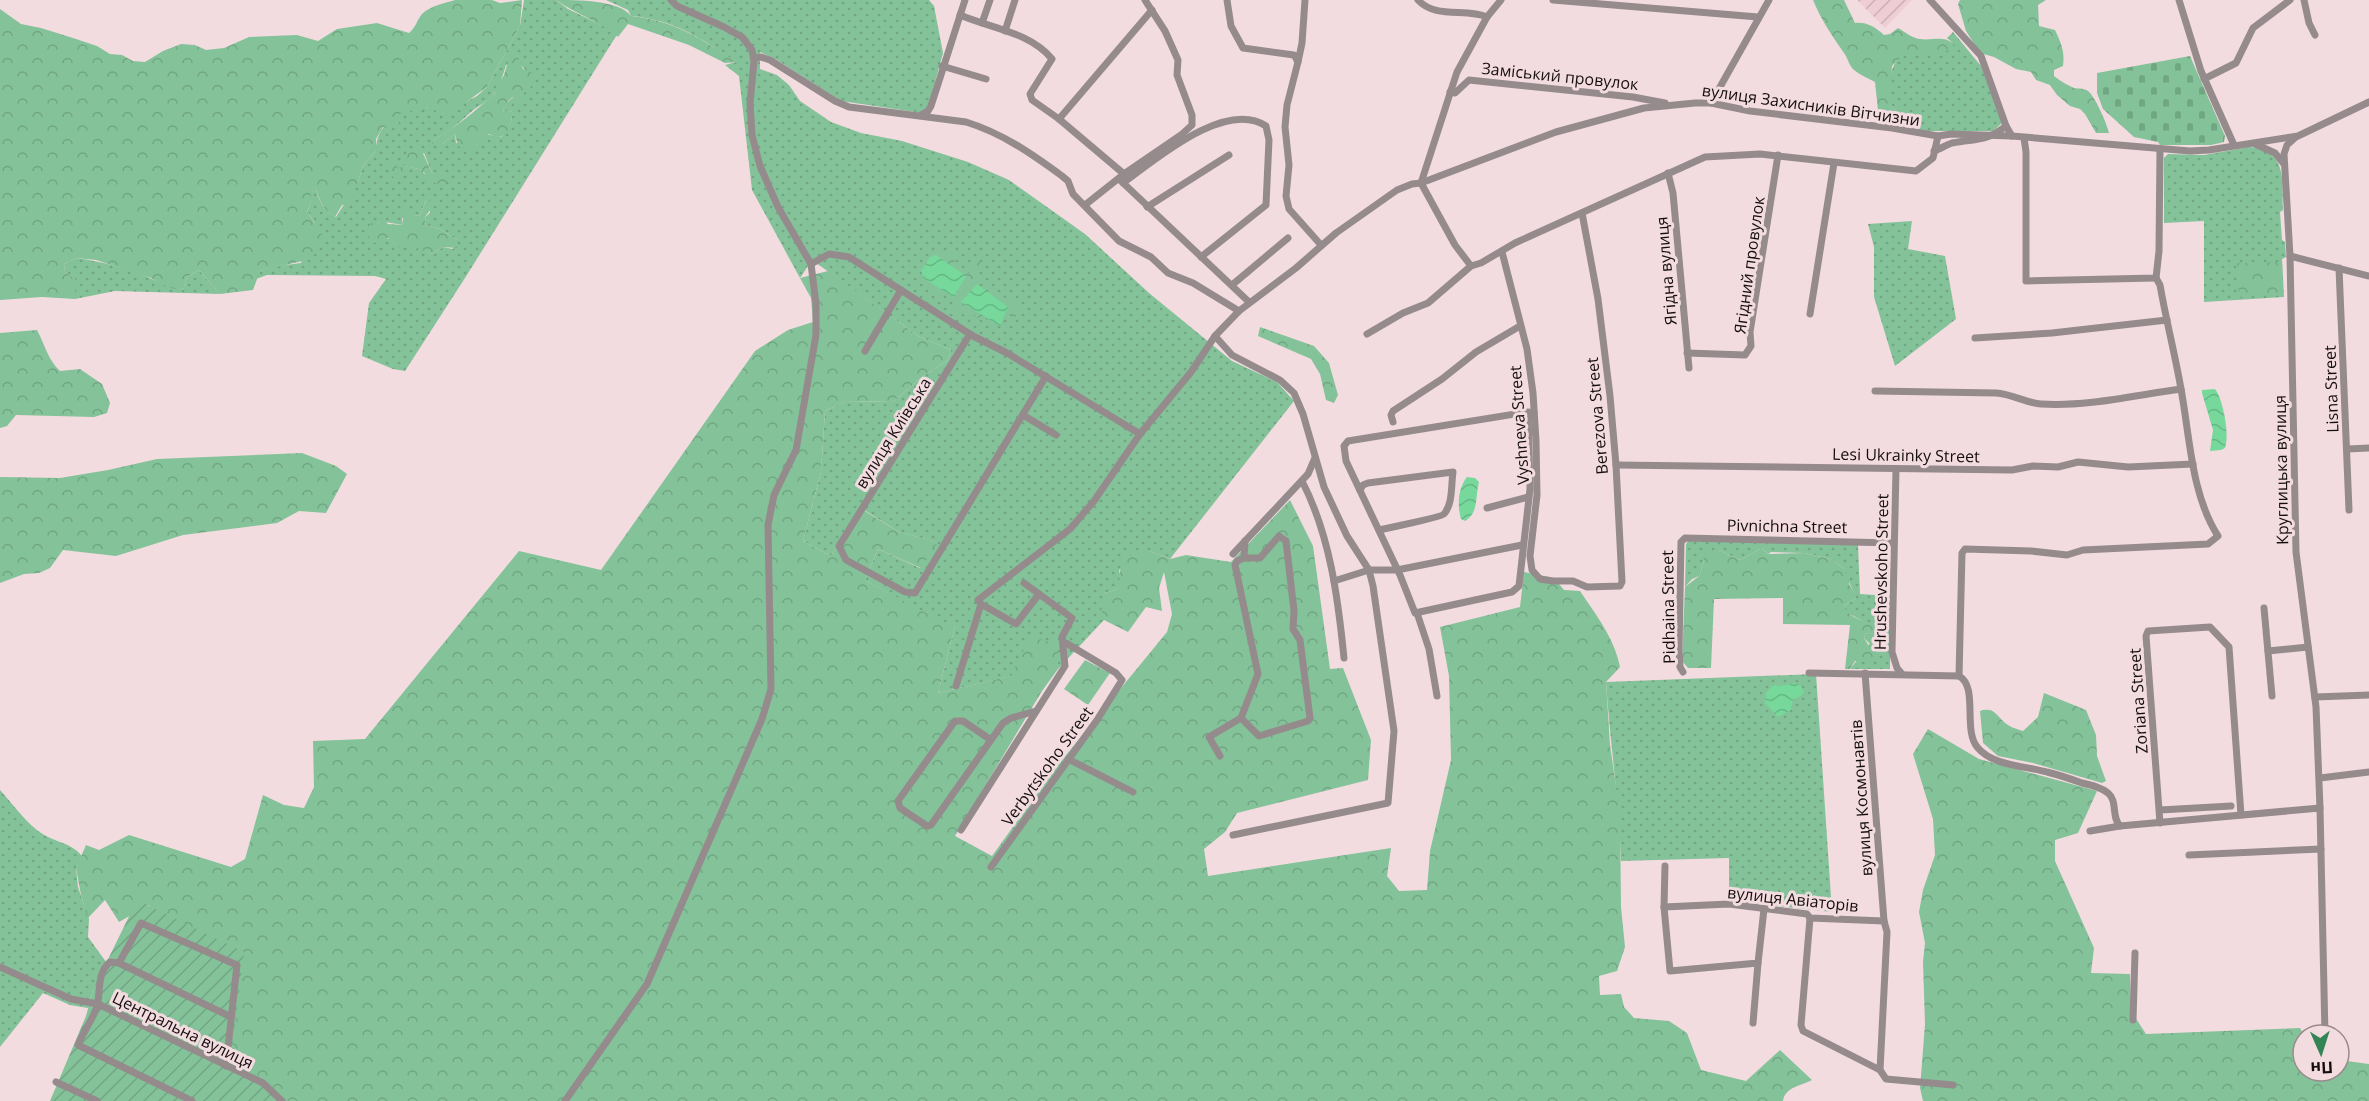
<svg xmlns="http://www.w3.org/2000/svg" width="2369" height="1101" font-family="'Open Sans',sans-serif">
	<defs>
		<pattern id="industrial-furrows" width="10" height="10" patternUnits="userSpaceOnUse" patternTransform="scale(1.5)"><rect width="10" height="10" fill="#eeced4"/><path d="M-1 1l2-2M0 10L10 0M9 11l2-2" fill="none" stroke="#cbb0b5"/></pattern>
		<pattern id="grass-dots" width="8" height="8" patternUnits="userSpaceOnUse" patternTransform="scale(1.5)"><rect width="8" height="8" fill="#84c299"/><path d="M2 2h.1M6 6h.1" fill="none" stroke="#71a683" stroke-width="1.8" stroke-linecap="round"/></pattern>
		<pattern id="forest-crowns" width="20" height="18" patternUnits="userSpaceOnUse" patternTransform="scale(1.5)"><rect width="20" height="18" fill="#84c299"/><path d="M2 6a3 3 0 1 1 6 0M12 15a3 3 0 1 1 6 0" fill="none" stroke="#71a683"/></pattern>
		<pattern id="cemetery-stones" width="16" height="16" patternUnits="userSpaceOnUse" patternTransform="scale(1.5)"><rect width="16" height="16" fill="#84c299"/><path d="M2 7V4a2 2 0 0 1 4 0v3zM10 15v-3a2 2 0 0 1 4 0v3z" fill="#71a683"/></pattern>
		<pattern id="garden-furrows" width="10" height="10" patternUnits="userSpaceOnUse" patternTransform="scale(1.5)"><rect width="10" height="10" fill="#84c299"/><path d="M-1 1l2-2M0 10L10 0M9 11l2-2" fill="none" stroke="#71a683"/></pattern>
		<pattern id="water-waves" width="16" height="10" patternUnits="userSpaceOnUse" patternTransform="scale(1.5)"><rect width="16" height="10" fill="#76d89b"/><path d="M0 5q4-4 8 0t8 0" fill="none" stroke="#65b884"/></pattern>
	</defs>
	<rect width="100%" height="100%" fill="#f3dce0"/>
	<path fill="url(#industrial-furrows)" d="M1857,0H1912L1885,28Z"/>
	<g fill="url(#grass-dots)" fill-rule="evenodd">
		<path d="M524,0H556L568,9L618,33L465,278L405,371L393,369L362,356L369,303L386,279L375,276L267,275L256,279L260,271L278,266L301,263L315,223L307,211C313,203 309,194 315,186C318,198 323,212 336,217L358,182L363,165L376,151C375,125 400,109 425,107C431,107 438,111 443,114L477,96L487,87L520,26ZM506,65H521L526,71L520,95C510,98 506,102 503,112L505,114L508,110L512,112C513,121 508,132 501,137C490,137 483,128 477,145L456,143L455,134L442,144L433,140C447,133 460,123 471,112C478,106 487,102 493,95C498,89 504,73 506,65ZM424,153L432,173L439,176L424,174L423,170L405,166ZM426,200L429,202L430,213L425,217L426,225L440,229L457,240L453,249L443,247L432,254L417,247L395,244L391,239L384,238L377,223L385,222L403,225L402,218L420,215Z"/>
		<path d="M606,0H929L934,6L943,53L928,108L922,113L841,101L777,60L760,52V69L777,75L789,85L800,101L831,122L861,133L902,141L968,162L1009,180L1085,234L1149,293L1232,361L1277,382L1294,401L1170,559L1149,551L1119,570L1121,579L1117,589L1105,593L1104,620L1058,669V645L1012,676L938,693L955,626H948L865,580L878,549L920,568L937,542L899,532L864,510L831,556L803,541L821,472L825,411L846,401L893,402L922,377L948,360L951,350L918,336L812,260L800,278L752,190L739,76L725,65L736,62C703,39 672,19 631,16L628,10Z"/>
		<path d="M1953,32L1981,66L2002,123L1993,131H1920L1902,123L1911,117L1895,110L1890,104C1889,88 1888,65 1902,56H1934L1953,43L1947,38Z"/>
		<path d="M2249,147C2288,150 2282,181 2283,210L2280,212L2282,240L2285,242L2286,257L2282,259L2284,297L2204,302V221L2164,223V158L2168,154L2204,155Z"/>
		<path d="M1912,221L1908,249L1945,256L1956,319L1895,366L1874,297V247L1868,224Z"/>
		<path d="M76,258C100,261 130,269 152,279C163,283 171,288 183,290L187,277L199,270L220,294L115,291L75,299V279L65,272L64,264Z"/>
		<path d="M1689,540L1858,545L1860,594L1891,596L1890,669H1850L1870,644L1864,638L1865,634L1881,632L1845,611L1844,606L1856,598L1843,568L1831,559L1804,553L1771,552L1768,554L1762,548L1740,560L1719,550L1704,561L1699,576L1692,579L1685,587L1686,544Z"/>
		<path d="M1816,674L1832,912L1729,901V858L1621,861C1619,801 1610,742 1606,682Z"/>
		<path d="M0,790C12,803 23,819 37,830C53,843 70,841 82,856L76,868L78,887L89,919L88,937L109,966L93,990L88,1008L70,1005L43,993L0,1047Z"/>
	</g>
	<g fill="url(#forest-crowns)">
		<path d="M455,0H492L500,3L522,0L520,26L487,87L455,110L443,114L427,107L400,114L399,123L392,129L383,127L376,139V151L363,165L358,182L348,204L342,205L335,217C323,212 319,198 315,187C309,194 314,200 307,211L323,236L318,249L311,259L260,271L253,290L220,294L199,270L187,277L183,290L170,288L151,278L96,260L76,258L64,264L65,272L75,279V299L42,297L0,300V9L21,24L41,28L73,38L97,46L110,54L122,55L133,61L145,62L163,51L181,44L195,45L206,50L224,48L249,37L297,35L318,41L337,29L377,23L409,33C417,26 417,19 423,13C431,6 445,3 455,0Z"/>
		<path d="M556,0C576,0 620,0 631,16C673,20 702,39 737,62L725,63L689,45L628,24L618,37C599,21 576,14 556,0Z"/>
		<path d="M1813,0H1844L1855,23C1867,22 1875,27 1884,35L1890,34L1898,28C1905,32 1912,38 1920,39C1932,41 1942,35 1953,43L1954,48L1934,56H1902L1892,66L1890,104L1895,110L1907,109L1911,117L1902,123L1885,119L1878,110L1875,82C1868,78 1860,75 1854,70C1849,66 1848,58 1844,53C1833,37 1821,20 1813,0Z"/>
		<path d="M1960,0H2046L2038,5L2039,26L2055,30C2061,43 2065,51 2063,66L2054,70V76C2060,81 2067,85 2074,88C2079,89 2084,88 2088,91C2095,96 2107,124 2109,133H2096L2085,114L2080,109L2070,106L2057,95L2050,85L2036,80L2031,72L2016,69L1994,57L1980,53L1966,31L1958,4Z"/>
		<path d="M516,53L523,69L531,72L535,78L528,93L522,92L520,95L522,100L518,107L514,108L513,97L508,101L503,111L504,113L508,110L512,112C513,120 508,137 498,137C495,137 492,135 489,134C478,138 478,147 469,152L458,146L455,134L442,144H432L433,140C454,129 478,109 495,93C495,84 500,82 504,75C507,66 507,59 516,53Z"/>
		<path d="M421,149L432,173L447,177L449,180C441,187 436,184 427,179L423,170L404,166L406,153Z"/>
		<path d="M394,161L398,168L402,167L404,171L401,180H395L389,171V164Z"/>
		<path d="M427,198L434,205L425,217L426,225L440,229L457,240V248L443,247L432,254L417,248L414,253L405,246L400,248L388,238L377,243L371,242C367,235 366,227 373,222L380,223L379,219H383L388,224L403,225V213L406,210L414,216L420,215Z"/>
		<path d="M944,251L952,253L957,259L952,264L962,267L968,273L972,271L973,262H980L979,268L976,271L985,279L974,284V288L992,301C1006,296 1016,294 1021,311L1015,317L1006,312L998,325L992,327L971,313L966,316L955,310L952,305L957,295H943L939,299L928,292L934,263L932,254Z"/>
		<path d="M2282,262L2283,294L2239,297L2237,263Z"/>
		<path d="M828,271L918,336L951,350L948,360L922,377L893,402L846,401L825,411L821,472L803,541L831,556L863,510L899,532L938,542L921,568L878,549L865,580L948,625L955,626L938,693L1011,676L1030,636L1058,645V669L1042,691L955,836L992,856L1057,766L1167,632L1172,614L1164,572L1159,588L1162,611L1146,607L1128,632L1104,620L1100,601L1105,593L1117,589C1121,578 1119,570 1122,560L1134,552L1149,551L1170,559L1186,555L1231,562L1290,500L1313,546L1330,669L1343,668L1371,740L1368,780L1237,813L1225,832L1204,849L1208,876L1391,848L1387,876L1399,891L1427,890L1430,851L1451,760L1449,676L1440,627L1520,607L1524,572L1554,578L1564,590L1580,591C1596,615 1615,639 1620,667L1606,682L1610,745L1620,814L1621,907L1625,947L1617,971L1599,976L1600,995L1621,994L1624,1007L1634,1018L1669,1021L1687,1033L1701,1070L1746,1081L1780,1050L1812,1080C1801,1086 1785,1087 1783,1101H282L230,1066L149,905L119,922L105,900L88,918L81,895L76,868L86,845L99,850L129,835L231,867L245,859L263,795L284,805L304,808L314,787L313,741L365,739L519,551L601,570L755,351L788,330L813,322L811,298L800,278Z"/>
		<path d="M1260,327L1314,346L1329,363L1338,395L1334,403L1326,400L1320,374L1311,359L1258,336Z"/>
		<path d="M37,330C45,345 48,360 60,371L80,369L102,384L110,403L107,413L94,417L16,415L7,426L0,428V333Z"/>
		<path d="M302,453L336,466L347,474L326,513L299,511L277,523L183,535L116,556L63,550L50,568L39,573L24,574L0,583V477L60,478L108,470L157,459Z"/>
		<path d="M1762,548L1768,554L1804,553L1831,559L1843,568L1849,579V584L1856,596V598L1844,606C1849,620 1871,622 1883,629L1882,632L1865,634L1864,638L1874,654L1871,662L1855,661L1850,669H1845L1850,625L1783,624V598L1714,599L1711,668H1688L1682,661L1685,587L1699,576L1704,561L1703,552L1719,550L1740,560Z"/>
		<path d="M1085,660L1110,673L1088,705L1064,689Z"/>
		<path d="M2044,693L2086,710L2096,735L2097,756L2106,781L2102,783L2033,763L1998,756L1983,743L1980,711C1994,707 1995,714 2004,722C2009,727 2017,729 2023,731L2038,717Z"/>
		<path d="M1928,729L1979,759L2097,791L2078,833L2055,840V861L2094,948L2091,973L2130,974L2131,1011L2146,1034L2300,1028L2304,1035L2303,1071H2339V1060L2369,1064V1101H1923L1920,1088L1925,1024L1923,962L1925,943L1919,912L1923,890L1935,855L1933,819L1913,754Z"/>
	</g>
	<path fill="url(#cemetery-stones)" d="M2190,56L2225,136L2224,142L2211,145H2160L2158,142L2134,137L2103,109L2097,93V73Z"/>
	<path fill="url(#garden-furrows)" d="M137,900L244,952L230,1065L264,1080L282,1101H50L86,1016L93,990Z"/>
	<g fill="url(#water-waves)">
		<path d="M936,255L966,276L954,297L924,279L921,271L930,257Z"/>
		<path d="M977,284L1008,307L1000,326L961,302Z"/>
		<path d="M2215,389C2223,399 2230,435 2225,448L2221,450L2210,451L2213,430L2202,393V390Z"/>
		<path d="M1467,477L1475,478L1479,482C1475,497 1479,513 1465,521L1461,519C1457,506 1458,488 1467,477Z"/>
		<path d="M1795,683L1801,686L1804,692L1800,697L1793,699L1791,710L1778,717L1765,703L1766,693L1774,684L1779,686Z"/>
	</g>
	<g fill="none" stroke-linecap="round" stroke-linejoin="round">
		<g stroke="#958b8d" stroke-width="7">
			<path d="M1227,0L1231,26L1243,48L1294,55L1298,62L1302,43L1305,0"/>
			<path d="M1418,0C1435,19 1466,8 1487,17"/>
			<path d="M1501,0L1487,17L1457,72L1421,183L1455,245L1471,266L1481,263L1515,243L1705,157L1760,154L1916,171L1933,158L1938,136"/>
			<path d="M1553,0L1758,17"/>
			<path d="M1930,0L1981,56L2006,126L2012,136"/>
			<path d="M2179,0L2201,71L2234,145"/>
			<path d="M2304,0L2309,23L2315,35"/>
			<path d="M960,15C990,28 1030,32 1052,59L1030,94L1032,100L1059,119L1124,174L1085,205"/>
			<path d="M982,23L990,0"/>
			<path d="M1005,31L1015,0"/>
			<path d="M754,58L761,57L770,60L835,101L849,107L966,122C1002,133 1032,154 1062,176L1068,181L1073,194L1119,241L1151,257L1168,273L1193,283L1239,311"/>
			<path d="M1298,62L1287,105L1285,127L1289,165L1286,196L1289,209L1321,245"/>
			<path d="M942,66L986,79"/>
			<path d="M2204,79L2236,63L2253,28L2290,0"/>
			<path d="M1450,92L1455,93L1469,80L1633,97L1665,103"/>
			<path d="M1711,103L1769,0"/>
			<path d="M921,115L928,111L931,106L965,0"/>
			<path d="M1059,119L1152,10"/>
			<path d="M2296,137L2287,145L2284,154L2290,256L2296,552L2316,707L2320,808"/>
			<path d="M2024,138L2026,152V281L2156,278L2159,251L2160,150"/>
			<path d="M2255,144L2275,153L2284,164"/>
			<path d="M1934,151C1940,149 1946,145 1952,143C1976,138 1984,143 2006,126"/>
			<path d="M1668,173L1673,193L1689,368"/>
			<path d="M1124,174L1181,135L1192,125V115L1177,75L1178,60L1165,31L1145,0"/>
			<path d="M1120,180L1249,302"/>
			<path d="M1123,183C1155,160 1225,99 1266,126L1269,140L1266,205L1201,257"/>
			<path d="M1147,207L1229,155"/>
			<path d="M1502,252L1527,349L1533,393L1536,441L1537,495L1530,556L1532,570L1540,579L1553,581H1573L1587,587L1620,586L1622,582L1616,465L1610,396L1598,299L1582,213"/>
			<path d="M2290,256L2369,276"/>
			<path d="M811,264L829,254L849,257L973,336L1007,353L1140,434"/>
			<path d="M2339,268L2349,510"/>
			<path d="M1232,285L1288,238"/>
			<path d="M1810,314L1834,163"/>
			<path d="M970,334L839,546L846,560L905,592L915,593L1046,376"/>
			<path d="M1367,334L1403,313L1428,303L1471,266"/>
			<path d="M1215,336L1232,355L1280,380L1294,393L1303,414L1324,487L1347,536L1369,570L1373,586L1394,731L1388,803L1233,835"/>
			<path d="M1975,338L2052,333L2167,320"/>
			<path d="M865,351L901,290"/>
			<path d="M1687,353L1745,355L1751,346L1750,332L1778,155"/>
			<path d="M1875,391L1996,393C2012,394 2026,403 2041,404C2087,407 2136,395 2181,389"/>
			<path d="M1528,412L1530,489L1519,586L1512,592L1415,613L1400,575L1346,461L1344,446L1348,441L1354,440L1528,412L1534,413"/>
			<path d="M1023,415L1056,435"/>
			<path d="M1393,422L1391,415L1393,411L1442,379L1476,352L1520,326"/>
			<path d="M2347,449L2369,448"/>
			<path d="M1616,465L2012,470L2033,466L2058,467L2078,462L2128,467L2193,464"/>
			<path d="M1896,469L1892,652L1897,668L1902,674"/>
			<path d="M1302,481C1330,535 1338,598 1344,658"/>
			<path d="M1360,490L1363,485L1368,483L1453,472C1451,485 1453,504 1444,514C1442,517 1388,528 1379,530"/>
			<path d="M1487,508L1528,497"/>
			<path d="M1233,554L1308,474L1315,458"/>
			<path d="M1334,581L1369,570H1397L1522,545"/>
			<path d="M981,604L1016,624L1039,594"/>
			<path d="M2264,608L2272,696"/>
			<path d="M1417,613L1429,649L1437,696"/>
			<path d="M2268,651L2308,647"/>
			<path d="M1683,672L1680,667L1679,650L1681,542L1685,538L1893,543"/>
			<path d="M1809,673L1959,676C1979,687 1962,731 1978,748C1993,766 2026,766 2047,772C2059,775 2071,779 2082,783C2091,785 2101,787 2108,793C2118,801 2111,817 2120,826L2320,808L2325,1035"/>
			<path d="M1959,676L1962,553L1965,549L2031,551L2067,555L2083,550L2208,544L2218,536C2191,494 2190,437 2181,389C2175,354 2166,320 2160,285L2156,278"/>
			<path d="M956,686L981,604L978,600L1070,529L1094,501L1140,434L1191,372L1215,336L1239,311L1296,268L1336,233L1397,190L1412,184L1421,183L1556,132L1644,108L1695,103H1711L1750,111L1892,128L1938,136L1951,134L2012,136L2190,151L2209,150L2298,136L2369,102"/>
			<path d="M2315,697L2369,695"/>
			<path d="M1241,718L1259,736L1308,721L1310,718L1300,640L1293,629L1294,611L1286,541L1279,536L1260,558H1244"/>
			<path d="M991,740L963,721H955L898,801L900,808L927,826L931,825L1003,723L1011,718L1036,711"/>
			<path d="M1220,756L1209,737L1241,718L1258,674L1235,565L1237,561L1244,558L1245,541"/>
			<path d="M1068,759L1133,792"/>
			<path d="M2320,778L2369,772"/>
			<path d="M2160,810L2231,806"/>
			<path d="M2160,823L2146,636L2148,631L2210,627L2229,647L2241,815"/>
			<path d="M961,830L1065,666L1062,637L1072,618L1024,583"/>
			<path d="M2090,831L2120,826"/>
			<path d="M2189,855L2321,849"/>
			<path d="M1665,866L1664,907L1670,971L1758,963L1764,909"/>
			<path d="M991,867L1097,720L1122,680L1116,673L1066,643L1064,644"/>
			<path d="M1664,907L1729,904L1807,914L1810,918L1884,921"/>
			<path d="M1810,918L1801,1025L1803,1031L1880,1070L1887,932L1884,921L1865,673"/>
			<path d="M119,963L141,923L237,965L226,1066"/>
			<path d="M0,967L71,999L98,1004L263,1083L282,1101"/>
			<path d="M2133,1020L2135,953"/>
			<path d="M1753,1023L1758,963"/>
			<path d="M1880,1070L1886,1079L1953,1085"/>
			<path d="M56,1082L97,1101"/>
			<path d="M192,1101L78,1045C83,1031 96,1016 98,1002C100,988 98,972 110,962L119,963L231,1017"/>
			<path d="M565,1101L647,984L762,719L771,689L768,525L774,495L796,450L816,335V304L811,264L778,207L760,166L752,135L750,103L754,61L752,50L742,37L724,27L677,6L671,0"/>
		</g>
	</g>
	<g text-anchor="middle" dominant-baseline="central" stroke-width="6" stroke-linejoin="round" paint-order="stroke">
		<g font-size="16" fill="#150e0f" stroke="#f3dce0">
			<text transform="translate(1560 76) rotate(6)">Заміський провулок</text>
			<text transform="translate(1811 105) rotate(8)">вулиця Захисників Вітчизни</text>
			<text transform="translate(1749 265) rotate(-82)">Ягідний провулок</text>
			<text transform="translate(1666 271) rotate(-95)">Ягідна вулиця</text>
			<text transform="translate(2331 389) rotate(-92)">Lisna Street</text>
			<text transform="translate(1597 416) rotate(-95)">Berezova Street</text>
			<text transform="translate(1519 425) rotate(-94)">Vyshneva Street</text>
			<text transform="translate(893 433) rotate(-58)">вулиця Київська</text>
			<text transform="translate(1906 455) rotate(1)">Lesi Ukrainky Street</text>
			<text transform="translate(2281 470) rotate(-91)">Круглицька вулиця</text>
			<text transform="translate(1787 526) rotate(1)">Pivnichna Street</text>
			<text transform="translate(1881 572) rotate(-89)">Hrushevskoho Street</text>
			<text transform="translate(1668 607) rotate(-91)">Pidhaina Street</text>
			<text transform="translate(2138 701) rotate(-94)">Zoriana Street</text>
			<text transform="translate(1047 766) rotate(-54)">Verbytskoho Street</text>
			<text transform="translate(1861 798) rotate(-94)">вулиця Космонавтів</text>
			<text transform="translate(1793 899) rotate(6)">вулиця Авіаторів</text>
			<text transform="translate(183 1030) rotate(26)">Центральна вулиця</text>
		</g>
	</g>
	<g transform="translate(2321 1053) rotate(177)"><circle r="28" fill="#f3dce0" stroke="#9a8a8c" stroke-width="1.5"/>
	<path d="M0-4.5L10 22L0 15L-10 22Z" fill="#348556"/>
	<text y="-9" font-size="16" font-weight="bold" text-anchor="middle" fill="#150e0f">Пн</text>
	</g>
</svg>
